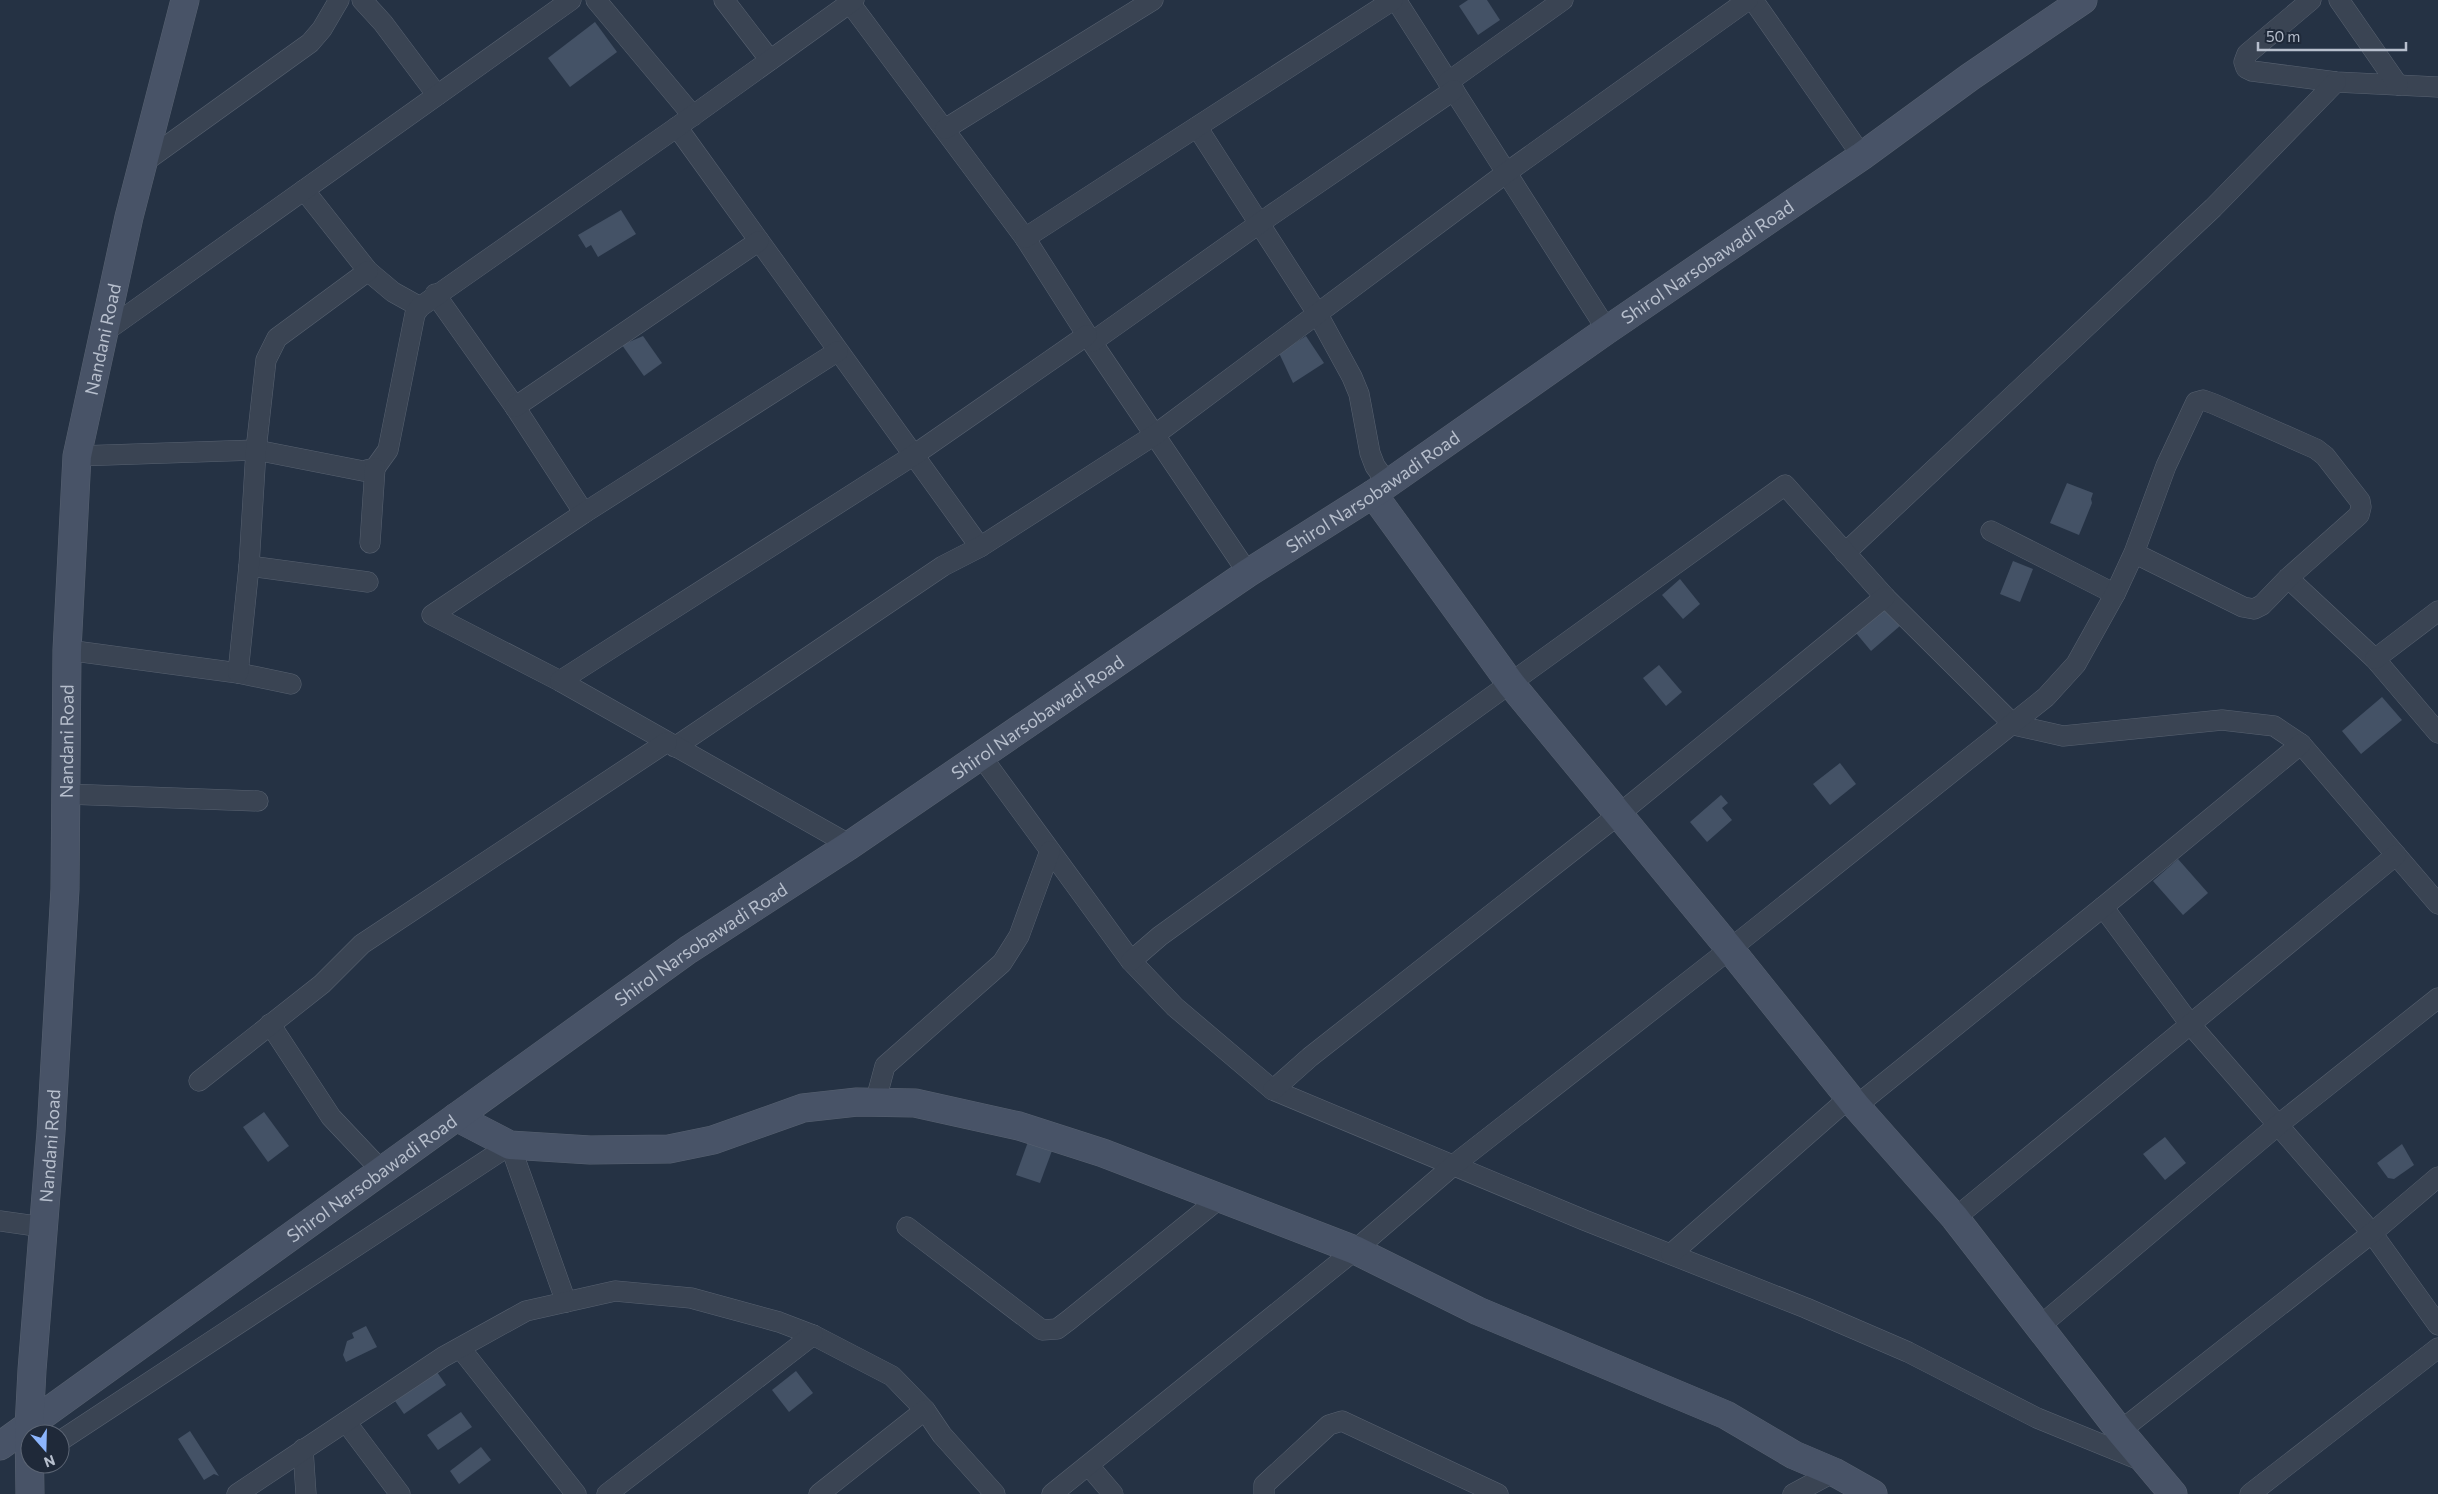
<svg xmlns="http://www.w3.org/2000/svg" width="2438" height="1494" font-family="Commissioner,sans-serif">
	<rect width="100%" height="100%" fill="#253244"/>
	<g fill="#445266">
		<path d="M1468,0H1487L1500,20L1478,35L1459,6Z"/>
		<path d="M595,22L617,52L570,87L548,58Z"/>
		<path d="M621,210L636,234L598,257L591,245L586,248L578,235Z"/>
		<path d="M643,336L662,363L644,376L622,345Z"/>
		<path d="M1306,336L1324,363L1293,383L1279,353Z"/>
		<path d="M2067,483L2093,493L2091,499L2092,503L2079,535L2050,523Z"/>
		<path d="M2013,561L2033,569L2020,602L2000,594Z"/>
		<path d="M1680,579L1700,604L1683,619L1662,595Z"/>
		<path d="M1885,607L1901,625L1871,651L1856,633Z"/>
		<path d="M1659,665L1682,692L1666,706L1643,678Z"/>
		<path d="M2382,697L2402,720L2361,754L2342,731Z"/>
		<path d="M1840,763L1856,784L1830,805L1813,784Z"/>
		<path d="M1721,795L1728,803L1722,808L1732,820L1707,842L1690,822Z"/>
		<path d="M2178,859L2208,893L2183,915L2153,881Z"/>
		<path d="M264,1112L289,1146L268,1162L243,1127Z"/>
		<path d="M2165,1137L2186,1163L2165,1180L2143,1154Z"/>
		<path d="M1029,1139L1053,1148L1040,1183L1016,1175Z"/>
		<path d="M2402,1144L2414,1165L2394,1179L2388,1178L2377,1163Z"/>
		<path d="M366,1326L377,1347L346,1362L343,1355L347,1341L354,1338L352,1333Z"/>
		<path d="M796,1371L813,1393L789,1412L772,1390Z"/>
		<path d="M437,1372L446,1385L404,1414L395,1401Z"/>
		<path d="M461,1412L472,1427L438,1450L427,1435Z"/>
		<path d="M190,1431L219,1476L214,1474L204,1480L178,1439Z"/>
		<path d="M481,1447L491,1460L459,1484L450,1471Z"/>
	</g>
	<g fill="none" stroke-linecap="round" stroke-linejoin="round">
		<g stroke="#586271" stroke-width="21">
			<g id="street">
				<path d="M362,0L383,23L437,95"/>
				<path d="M596,0L693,116"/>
				<path d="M724,0L770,60"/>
				<path d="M1396,0L1607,330"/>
				<path d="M1753,0L1862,156"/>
				<path d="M2311,0L2247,54L2244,62L2246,68L2252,71L2336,82L2438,87"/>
				<path d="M2339,0L2398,85"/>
				<path d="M850,3L1025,238L1087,335L1248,573"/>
				<path d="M1448,82L1563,0"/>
				<path d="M677,127L980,547"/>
				<path d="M1197,127L1317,313L1352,377L1359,394L1370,453L1375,466L1388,484"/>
				<path d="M945,129L1153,0"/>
				<path d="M143,163L310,43L322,29L339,0"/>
				<path d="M304,190L368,271L393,292L420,307"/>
				<path d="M1025,238L1393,0"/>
				<path d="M435,294L515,407L584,513"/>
				<path d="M103,333L571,0"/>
				<path d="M1092,342L1267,218L1454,90"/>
				<path d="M515,407L759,241"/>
				<path d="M77,456L256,450L363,471L375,468L388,450L415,314L420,307L677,127L854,0"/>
				<path d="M1991,531L2115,594"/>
				<path d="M370,543L375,468"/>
				<path d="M1845,553L2213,208L2336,82"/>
				<path d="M249,566L368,582"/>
				<path d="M2288,578L2375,659L2438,733"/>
				<path d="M67,650L238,673L291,684"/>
				<path d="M2375,659L2438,611"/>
				<path d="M238,673L249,566L256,450L266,360L277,338L368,271"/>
				<path d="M560,681L432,615L584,513L838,351"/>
				<path d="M675,747L943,566L980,547L1156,434L1506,173L1748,0"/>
				<path d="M981,756L1131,961L1175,1007L1273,1090L1584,1220L1806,1308L1908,1352L2037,1418L2145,1462"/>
				<path d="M66,794L258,801"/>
				<path d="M850,845L560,681L914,455L1087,335"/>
				<path d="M2103,907L2190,1024L2372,1233L2438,1325"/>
				<path d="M1131,961L1160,936L1785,485L1885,597L2014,725L2063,736L2222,720L2274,726L2301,744L2438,904"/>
				<path d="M270,1024L331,1117L382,1171"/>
				<path d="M199,1081L322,984L362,944L667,742"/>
				<path d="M1273,1090L1310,1057L1618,815L1885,597"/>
				<path d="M875,1103L885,1066L1002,963L1019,936L1050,851"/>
				<path d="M1856,1106L2103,907L2301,744"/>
				<path d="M1955,1218L2396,855"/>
				<path d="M0,1221L43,1227"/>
				<path d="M907,1227L1042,1330L1057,1329L1069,1320L1220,1198"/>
				<path d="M1671,1254L1849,1098"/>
				<path d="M2040,1326L2278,1125L2438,998"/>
				<path d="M461,1349L576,1494"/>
				<path d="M346,1422L400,1494"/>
				<path d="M2120,1431L2372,1233L2438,1177"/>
				<path d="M60,1441L510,1145L566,1302"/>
				<path d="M303,1449L306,1494"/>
				<path d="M1089,1466L1113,1494"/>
				<path d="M237,1494L443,1357L526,1311L615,1291L691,1298L779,1322L813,1335L892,1376L925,1410L942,1435L995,1494"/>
				<path d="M607,1494L813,1335"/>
				<path d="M819,1494L925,1410"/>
				<path d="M1052,1494L1355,1250L1455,1164L1730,949L2046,697L2076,664L2115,594L2134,553L2166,466L2196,402L2203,400L2214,404L2316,449L2325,456L2360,501L2361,507L2359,515L2288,578L2262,605L2254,609L2243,607L2134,553"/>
				<path d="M1264,1494V1485L1329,1425L1342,1421L1498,1494"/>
				<path d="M1793,1494L1834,1472"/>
				<path d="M2250,1494L2438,1348"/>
			</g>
		</g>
		<g stroke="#586271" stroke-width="29">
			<g id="secondary">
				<path d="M1373,494L1511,684L1730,949L1856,1106L1955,1218L2120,1431L2173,1494"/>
				<path d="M456,1117L510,1145L590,1150L669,1149L713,1140L803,1108L857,1102L915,1103L1019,1126L1103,1153L1355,1250L1478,1311L1726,1415L1794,1455L1834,1472L1873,1494"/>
				<path id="s1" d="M0,1446L688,950L850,845L1248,573L1373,494L1607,330L1862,156L1970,77L2083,0"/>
				<path id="s2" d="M30,1494L29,1427L32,1370L51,1132L65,889L67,650L77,456L129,217L185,0"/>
			</g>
		</g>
		<use href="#street" stroke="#3a4453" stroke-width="20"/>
		<use href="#secondary" stroke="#485367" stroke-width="28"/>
	</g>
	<g text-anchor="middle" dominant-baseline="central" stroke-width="4" stroke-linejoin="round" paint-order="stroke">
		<g font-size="18" fill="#b7bfcd" stroke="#1f2939">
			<text stroke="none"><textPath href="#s1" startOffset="2078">Shirol Narsobawadi Road</textPath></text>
			<text stroke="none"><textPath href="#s2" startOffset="1159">Nandani Road</textPath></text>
			<text stroke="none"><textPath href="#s1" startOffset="1672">Shirol Narsobawadi Road</textPath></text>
			<text stroke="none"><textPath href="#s1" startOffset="1268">Shirol Narsobawadi Road</textPath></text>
			<text stroke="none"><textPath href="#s2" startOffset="754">Nandani Road</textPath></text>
			<text stroke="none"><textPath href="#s1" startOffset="862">Shirol Narsobawadi Road</textPath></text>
			<text stroke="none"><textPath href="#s2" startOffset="349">Nandani Road</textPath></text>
			<text stroke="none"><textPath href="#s1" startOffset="458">Shirol Narsobawadi Road</textPath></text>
		</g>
	</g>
	<g transform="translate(45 1449) rotate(160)"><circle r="24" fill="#1f2939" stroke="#5c6574"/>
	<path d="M0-4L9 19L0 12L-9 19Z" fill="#8cb5fd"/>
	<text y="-8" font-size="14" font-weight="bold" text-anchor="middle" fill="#b7bfcd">N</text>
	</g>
	<path d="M2258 42v8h148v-8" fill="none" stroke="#b7bfcd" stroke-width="2.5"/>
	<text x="2266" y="42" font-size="15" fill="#b7bfcd" stroke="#1f2939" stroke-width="4" paint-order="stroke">50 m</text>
</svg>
